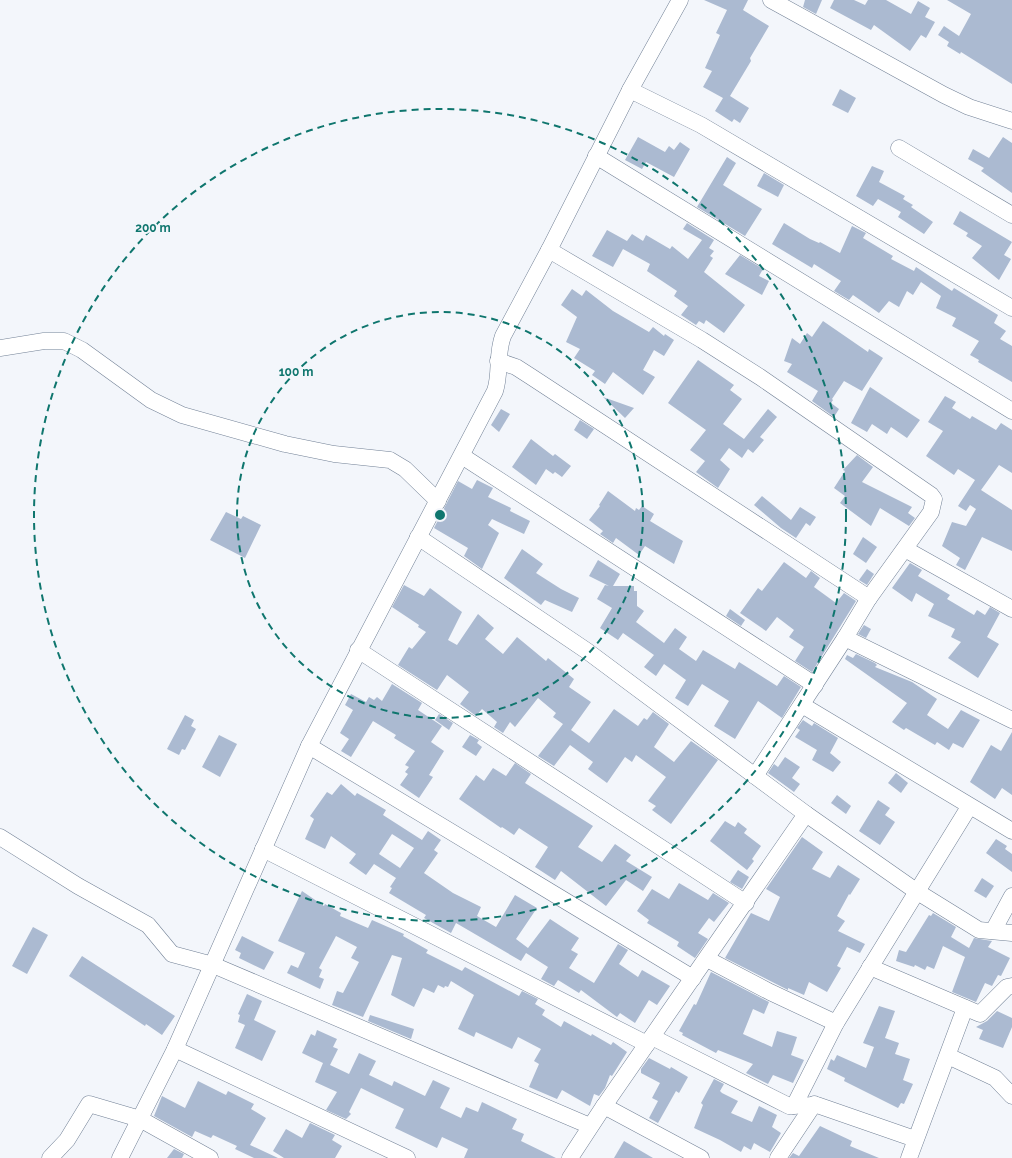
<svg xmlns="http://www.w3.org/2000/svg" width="1012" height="1158" font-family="Raleway,sans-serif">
	<rect width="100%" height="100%" fill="#f3f6fb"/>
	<g fill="#abbad1" fill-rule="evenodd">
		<path d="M704,0H748L743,10L769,26L750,58L751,61L730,96L749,108L740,123L734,119L732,122L715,111L723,98L703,87L712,71L705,68L720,35L716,33L727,10Z"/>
		<path d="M805,0H822L816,14L803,7Z"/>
		<path d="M834,0H854L865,5L868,0H886L911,14L918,1L930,8L925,17L935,22L926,38L921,35L910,51L874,25L871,30L830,8Z"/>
		<path d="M947,0H1012V84L961,52L960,54L947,46L949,42L938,35L944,26L959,36L971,14Z"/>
		<path d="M840,89L856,98L848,113L832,105Z"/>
		<path d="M638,137L665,152L669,146L674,150L680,142L690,149L674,177L646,162L642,169L625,160Z"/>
		<path d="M1003,137L1012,143V193L981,171L984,168L968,159L973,149L989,158Z"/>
		<path d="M727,157L736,163L723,185L762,209L745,236L697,207Z"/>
		<path d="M872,166L884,171L879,182L905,196L903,199L913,205L911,207L933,222L924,234L898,217L901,212L878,199L873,206L856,196Z"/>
		<path d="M764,173L784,185L778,197L757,186Z"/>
		<path d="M960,211L1012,242L1004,255L1011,259L999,280L972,258L982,246L966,236L968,233L953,224Z"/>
		<path d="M687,223L714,240L709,248L714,251L710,256L713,258L704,272L745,305L724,333L706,320L704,324L699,321L696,325L681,315L688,306L674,296L677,291L647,271L650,264L623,249L613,267L592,256L607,230L627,241L632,234L643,241L646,235L670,249L672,246L688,259L702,240L683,229Z"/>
		<path d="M784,223L810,239L819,243L820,242L840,253L852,226L866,233L863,238L893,256L891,259L914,271L916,267L952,291L954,288L998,315L994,323L1006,331L1000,339L1012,346V382L978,362L979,360L970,355L979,341L952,326L956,318L936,308L941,296L921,282L913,295L907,291L899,307L889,301L879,313L853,295L849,300L834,291L841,281L814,264L812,268L772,244Z"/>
		<path d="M740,255L763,269L759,276L769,281L762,295L725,274Z"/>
		<path d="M572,289L582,296L586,290L613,311L649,332L653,327L664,336L665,334L674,340L664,356L654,350L643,370L655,377L643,395L613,372L605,384L592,375L595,371L574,358L580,349L566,342L577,317L561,305Z"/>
		<path d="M823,321L868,352L869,349L883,358L862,391L844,381L832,399L833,400L831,403L839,409L834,417L812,401L818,391L787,372L792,364L784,361L792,338L800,344L807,333L812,337Z"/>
		<path d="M698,360L734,385L730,390L742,399L723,424L744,439L768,409L777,417L760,437L764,440L753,453L748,449L742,458L729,448L720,460L730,469L718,488L696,472L705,461L690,450L706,430L668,403Z"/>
		<path d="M870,387L920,420L907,438L891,427L887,434L872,424L867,432L851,423Z"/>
		<path d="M945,396L956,402L952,408L970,419L972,416L996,430L1001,423L1012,430V473L999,465L981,490L1012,510V551L982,537L965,570L956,565L960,558L942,546L952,522L966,526L976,509L970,505L966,511L958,506L975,480L958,469L954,475L926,456L943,431L928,422Z"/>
		<path d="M603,397L634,408L625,418Z"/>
		<path d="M501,409L510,414L499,432L491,425Z"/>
		<path d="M580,420L594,429L587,439L574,430Z"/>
		<path d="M531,439L553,456L555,454L571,466L562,477L555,472L553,474L546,469L536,485L512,467Z"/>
		<path d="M857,455L873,467L862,482L912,507L908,513L915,518L909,526L880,508L871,526L840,503L845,496L834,488L845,471L843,470Z"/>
		<path d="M477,480L493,488L488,497L511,508L510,511L530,521L524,534L492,519L488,525L499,533L482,569L464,556L468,548L434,528L458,481L472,489Z"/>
		<path d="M608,491L635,511L636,508L639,510L642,506L654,514L650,521L683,541L674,564L645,546L639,555L616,538L613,543L600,534L603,531L589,520L600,506L599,505Z"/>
		<path d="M762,496L791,520L800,507L816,517L810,526L806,523L796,538L781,528L754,505Z"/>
		<path d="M226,512L241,519L243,516L261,525L245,558L210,540Z"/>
		<path d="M863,537L877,547L866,563L853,554Z"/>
		<path d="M522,549L543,564L536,573L561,589L579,598L572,612L545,600L541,605L504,578Z"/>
		<path d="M598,560L620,574L613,586H634V591H637V606L644,611L636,622L664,643L675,628L687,637L679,649L696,661L703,650L735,669L739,662L777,686L784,676L801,687L782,718L758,701L735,739L714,726L729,701L702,684L688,706L675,698L686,680L664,664L656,676L644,667L654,655L623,633L618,640L600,628L612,608L597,599L605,585L609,586L589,576Z"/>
		<path d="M784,562L806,578L811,571L820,578L814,587L836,603L844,593L856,601L812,672L795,661L804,647L789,637L794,630L777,617L766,631L740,613L758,588L762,591Z"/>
		<path d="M910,563L922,570L918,576L950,595L947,599L974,615L977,610L985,615L990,607L1000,613L987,637L999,644L978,678L948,658L961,642L951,637L955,629L928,616L934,604L916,593L912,602L892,588Z"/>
		<path d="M867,569L874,574L867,585L859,580Z"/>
		<path d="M404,585L424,596L430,588L462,612L448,640L457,645L478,614L494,628L485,639L503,654L517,637L546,661L548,658L574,679L569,687L591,702L571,730L589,743L614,709L638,726L644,718L647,720L653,712L669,724L654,747L674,762L691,741L718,760L671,824L652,810L656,806L648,801L666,777L636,755L632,762L625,757L607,783L588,769L593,762L570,745L554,766L538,756L563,724L553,717L556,713L538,698L515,727L510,722L503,733L494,727L497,722L482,709L476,716L460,704L469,692L447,675L437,690L398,665L409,647L412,649L426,632L418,627L419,625L392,607Z"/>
		<path d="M730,609L745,620L741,626L726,616Z"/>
		<path d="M864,625L871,629L866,638L858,634Z"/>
		<path d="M856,654L875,663L877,665L875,667L912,682L937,699L927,715L948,729L961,710L980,720L963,748L953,743L949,750L937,742L935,745L906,728L904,730L892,722L907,703L845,659L847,655L853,658Z"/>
		<path d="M392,684L422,703L418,710L442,726L431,742L444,751L429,775L433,777L419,798L400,785L408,774L405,772L409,767L405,765L415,751L394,738L396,735L373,721L351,757L341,751L349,739L340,733L353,710L345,705L351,694L366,702L369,697L374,700L377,697L382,701Z"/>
		<path d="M439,714L453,723L449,730L435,720Z"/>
		<path d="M185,715L194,720L191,726L196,729L185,750L182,749L179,755L167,749Z"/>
		<path d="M803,720L812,726L814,723L838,738L830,753L841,762L833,772L812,760L817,750L795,737L800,730L797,728Z"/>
		<path d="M1012,732V795L1002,788L995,799L970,782L991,745L1001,751Z"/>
		<path d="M219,735L237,744L220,777L202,767Z"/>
		<path d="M470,735L479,740L477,743L482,747L476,756L462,747Z"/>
		<path d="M785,757L800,767L792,778L800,784L794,792L768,773L774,764L778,767Z"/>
		<path d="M515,763L531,774L525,783L593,826L578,847L602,862L615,844L631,855L626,861L652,877L643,891L626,880L606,906L561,871L555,880L535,867L548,847L519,828L514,835L502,827L501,828L459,799L476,775L484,781L493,768L506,776Z"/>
		<path d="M896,773L908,783L901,793L888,783Z"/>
		<path d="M341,784L355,796L357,793L386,810L383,815L422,840L428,831L441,840L434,850L438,853L424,873L453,893L481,907L477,916L496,927L515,895L537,908L516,939L528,948L550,919L579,938L571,950L578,954L569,968L594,983L618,944L628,950L619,964L638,977L642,970L670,986L657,1005L649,1000L635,1023L620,1013L617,1017L581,990L579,993L558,980L554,986L541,979L548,967L526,953L521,961L456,923L451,933L424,918L426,915L389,893L392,888L390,887L396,878L374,864L366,875L349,863L356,854L331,836L325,849L305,839L314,819L310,816L327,792L332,795ZM392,834L414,848L400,868L379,854Z"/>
		<path d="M837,795L851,806L846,814L831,803Z"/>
		<path d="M878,800L890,808L885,815L895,822L880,845L859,831Z"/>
		<path d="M725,821L735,827L738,822L747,829L744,833L761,846L752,859L754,861L747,870L710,841Z"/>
		<path d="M802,837L823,852L812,869L830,878L838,865L860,879L850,895L849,894L837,916L845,921L838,931L865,944L860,953L847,947L837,966L841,968L827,992L809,982L804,995L788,988V990L725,958L751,913L769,921L780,897L766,889Z"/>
		<path d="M996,839L1007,846L1005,849L1012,854V872L986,853Z"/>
		<path d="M738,870L749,877L742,889L730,882Z"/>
		<path d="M982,878L994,886L986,898L974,891Z"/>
		<path d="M679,883L708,900L713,893L729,903L714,922L709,918L698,933L708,939L695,958L677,946L679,942L647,923L649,920L637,911L652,889L669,899Z"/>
		<path d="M302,891L324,906L325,904L341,913L340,916L368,928L372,920L404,934L403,936L428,950L426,953L462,971L465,967L519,996L522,991L538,999L535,1004L545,1010L542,1015L561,1027L564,1021L591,1036L592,1034L611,1045L613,1042L627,1052L612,1076L610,1075L605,1088L599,1096L594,1094L590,1106L562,1090L557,1099L529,1087L539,1064L534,1061L541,1049L518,1037L512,1049L476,1032L474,1037L458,1029L474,995L451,981L448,987L445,986L444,988L438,985L434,993L423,988L414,1007L391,995L402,958L392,955L363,1017L332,1005L337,991L343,993L359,962L351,958L357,947L336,936L319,968L322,970L319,977L324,979L320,989L287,973L291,965L298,968L305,953L278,941Z"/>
		<path d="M933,913L956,927L951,937L969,948L974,938L992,941L988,947L1010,958L1001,976L998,975L992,986L985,983L976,1002L952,992L965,957L943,946L934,969L927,966L925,970L915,965L914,967L896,961L899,950L906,952L929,915L931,916Z"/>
		<path d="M33,927L48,935L27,974L12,966Z"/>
		<path d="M242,936L274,952L264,970L239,958L241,953L235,950Z"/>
		<path d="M82,956L175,1016L162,1035L146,1024L145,1026L69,976Z"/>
		<path d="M711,972L769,1002L764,1014L753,1009L743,1034L772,1047L777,1031L797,1037L791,1055L804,1060L793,1083L773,1075L768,1084L746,1073L753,1064L718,1050L716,1053L682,1035L683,1033L679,1031L694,1004L696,1005Z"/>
		<path d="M247,994L262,1001L254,1020L276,1031L262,1061L235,1048L245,1025L238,1022L240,1015L238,1014Z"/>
		<path d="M879,1006L895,1011L885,1038L899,1043L895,1054L910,1059L903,1080L913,1084L904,1104L901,1103L898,1108L844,1081L845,1078L827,1069L831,1059L834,1061L837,1055L866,1068L874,1047L863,1043Z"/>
		<path d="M997,1011L1012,1018V1027L1003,1048L979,1039L983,1030L976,1027L987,1021Z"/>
		<path d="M370,1015L414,1029L411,1039L368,1021Z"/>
		<path d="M317,1030L337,1039L333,1047L338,1049L330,1065L349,1074L359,1053L376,1061L369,1075L392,1086L394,1081L425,1096L433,1080L450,1088L440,1108L461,1118L466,1107L478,1112L482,1102L517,1119L512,1129L524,1134L521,1141L556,1158H464L468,1149L442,1137L437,1148L395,1128L404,1109L361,1088L349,1112L351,1114L346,1119L326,1110L337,1092L315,1082L323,1063L302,1053L311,1034L315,1036Z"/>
		<path d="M649,1058L670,1069L671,1067L688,1077L679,1093L676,1091L658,1123L649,1118L658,1101L652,1098L660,1083L641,1073V1069Z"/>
		<path d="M714,1079L724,1084L720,1091L722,1093L738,1101L731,1113L752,1122L759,1106L777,1115L772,1127L781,1133L770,1152L754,1143L751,1150L744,1146L741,1152L720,1140L694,1128L703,1105L701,1103Z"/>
		<path d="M198,1081L226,1095L228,1091L254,1104L251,1109L266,1118L250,1145L278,1158H254L235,1149L237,1146L213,1135L211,1138L195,1131L192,1137L154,1116L162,1096L185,1108Z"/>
		<path d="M310,1123L335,1135L332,1140L342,1146L335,1158H284L273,1151L286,1129L302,1138Z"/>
		<path d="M820,1126L852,1141L850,1146L879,1158H789L793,1153L799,1156Z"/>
		<path d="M624,1141L653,1158H614Z"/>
		<path d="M174,1149L184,1154L182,1158H167Z"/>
	</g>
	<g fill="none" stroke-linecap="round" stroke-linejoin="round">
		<g stroke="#728196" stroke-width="17">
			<g id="minor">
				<path d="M771,0L944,95L969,107L1012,121"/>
				<path d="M630,90L701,125L1012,308"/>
				<path d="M899,148L1012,215"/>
				<path d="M596,156L1012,411"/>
				<path d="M549,250L702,340L760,377L931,495L934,499L931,512L869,598L845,638L755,776"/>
				<path d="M0,348L44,341H64L82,350L151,400L182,415L285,444L334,454L390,460L405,469L438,501"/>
				<path d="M498,361L516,367L530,376L869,598"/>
				<path d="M462,456L815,685"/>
				<path d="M418,537L587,651L806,814L916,891L979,930L1012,933"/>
				<path d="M905,549L1012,609"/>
				<path d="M845,638L1012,720"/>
				<path d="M358,650L746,903"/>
				<path d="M802,705L1012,831"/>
				<path d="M309,746L693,978"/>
				<path d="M0,837L78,886L148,925L172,954L213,965L590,1126"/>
				<path d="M263,849L647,1044"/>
				<path d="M993,931L1012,896"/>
				<path d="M707,959L770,992L836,1023"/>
				<path d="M870,967L980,1014L1007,987L1012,986"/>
				<path d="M652,1037L789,1106L817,1105L915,1139"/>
				<path d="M175,1049L407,1158"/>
				<path d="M948,1056L995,1078L1012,1096"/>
				<path d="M604,1106L701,1158"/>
				<path d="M794,1106L836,1023L969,807"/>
				<path d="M50,1158L67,1140L89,1104L140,1119L210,1158"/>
				<path d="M120,1158L175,1049L309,746L495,391C501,373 496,355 503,336L549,250L630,90L680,0"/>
				<path d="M570,1158L604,1106L806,814"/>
				<path d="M778,1158L814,1104"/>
				<path d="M909,1158L965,1008"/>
			</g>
		</g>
		<use href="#minor" stroke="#fff" stroke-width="16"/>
	</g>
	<g fill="none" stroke="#0f766e" stroke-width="2" stroke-dasharray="7 5">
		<circle cx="440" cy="515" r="203"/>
		<circle cx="440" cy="515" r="406"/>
	</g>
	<circle cx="440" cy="515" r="6" fill="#0f766e" stroke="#f3f6fb" stroke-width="2"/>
	<g font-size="12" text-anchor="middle" font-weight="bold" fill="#0f766e" stroke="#f3f6fb" stroke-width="4" stroke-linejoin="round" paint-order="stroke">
		<text x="153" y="232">200 m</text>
		<text x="296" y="376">100 m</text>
	</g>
</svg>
